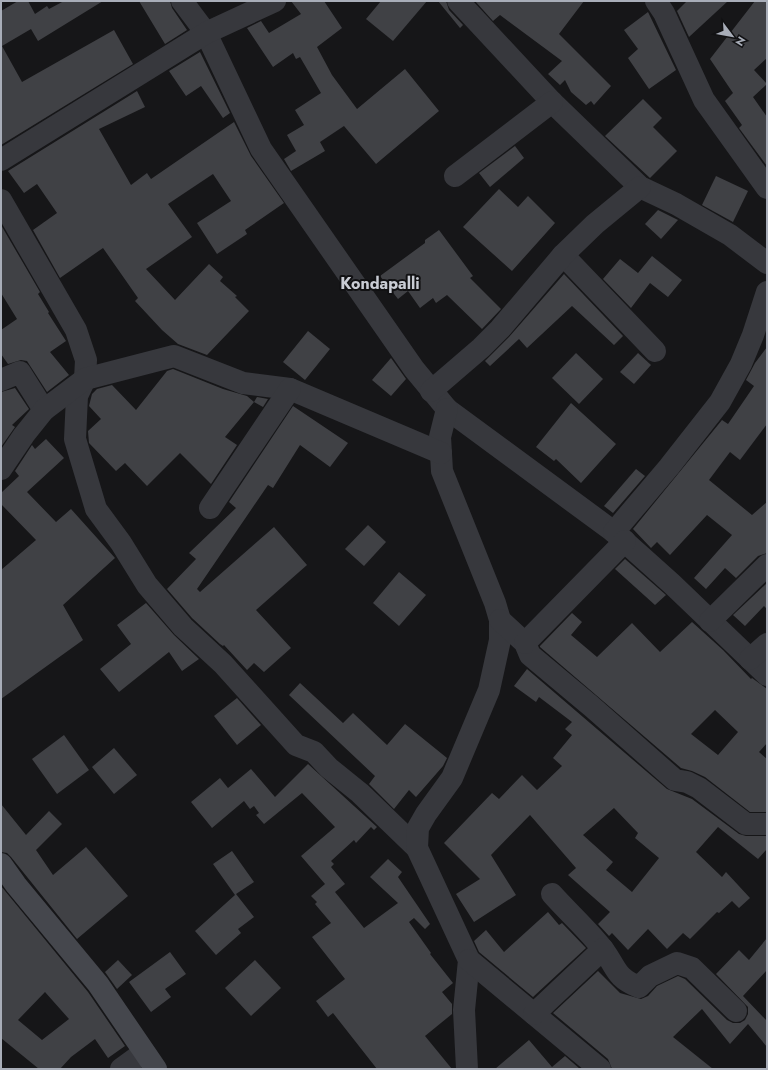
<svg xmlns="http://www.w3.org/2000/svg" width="768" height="1070" font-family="Jost,sans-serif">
	<rect width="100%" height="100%" fill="#161618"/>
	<g fill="#404145" fill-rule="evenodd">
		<path d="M18,1H28L35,14L47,6L49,9L64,1H103L38,41L31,29L2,46L22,82L114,30L133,64L1,145V11Z"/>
		<path d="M139,1H170L172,8L187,30L165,44Z"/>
		<path d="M291,1H324L342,28L317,47L332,75L357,109L405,69L439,111L376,164L344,126L320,142L325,151L291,171L284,159L296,151L287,135L304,125L295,110L321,93L300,57L296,59L293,53L273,67L247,28L261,21L269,33L301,14Z"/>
		<path d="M381,1H427L393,41L366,19Z"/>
		<path d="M438,1H446L449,10L463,25L460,28Z"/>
		<path d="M475,1H584L559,34L611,86L594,105L591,101L586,105L571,92L565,80L560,85L548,74L562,61L500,15L493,21Z"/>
		<path d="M687,1H728L689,37L677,11Z"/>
		<path d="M755,1H767V58L754,70L767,84L753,97L767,117V166L739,128L742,125L725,101L733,93L710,59Z"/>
		<path d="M648,12L676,70L649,89L628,58L638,49L624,30Z"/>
		<path d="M200,52L230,113L223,118L201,86L186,96L169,71Z"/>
		<path d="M137,91L145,107L99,129L131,185L147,173L151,179L234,122L251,156L284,203L245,230L247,234L217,254L197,223L231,201L213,174L168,204L192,237L146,269L175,300L209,264L223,277L220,281L237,296L235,297L249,311L207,355L178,344L162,330L135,301L138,298L103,248L60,278L33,230L57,213L37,184L24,193L8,171Z"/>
		<path d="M643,99L662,118L653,127L677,151L650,178L605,136Z"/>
		<path d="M515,146L524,158L490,187L479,173Z"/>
		<path d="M716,176L748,191L733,222L702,205Z"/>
		<path d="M499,189L518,207L528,196L555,223L512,271L463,227Z"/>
		<path d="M658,210L678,220L661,239L645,224Z"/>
		<path d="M1,225L40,292L38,294L49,312L48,313L66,341L50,352L69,375L47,392L27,361L21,360L8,364L1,354V330L17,319L1,293Z"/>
		<path d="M439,230L473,276L470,278L501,309L482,329L447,295L436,303L433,298L420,308L408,291L398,299L380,276L425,243V240Z"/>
		<path d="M652,256L682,280L668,297L650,283L631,308L603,279L620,259L638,273Z"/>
		<path d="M564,274L623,336L614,345L572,306L527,348L519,339L490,366L485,361L509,337Z"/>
		<path d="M308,331L330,349L305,380L283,362Z"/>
		<path d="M767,347V424L740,460L730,452L709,480L752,515L767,502V553L758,556L736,578L725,568L706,589L694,578L732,535L707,515L670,555L657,542L651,548L633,529L722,420L728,424L754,386L746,380L755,363Z"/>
		<path d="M576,353L603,379L579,404L552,378Z"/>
		<path d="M638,353L651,365L634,384L620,372Z"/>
		<path d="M391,358L406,379L391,396L372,380Z"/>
		<path d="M173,369L223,389L247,396L254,402L225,437L237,445L211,484L180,453L147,486L125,463L116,471L89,443L88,431L101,419L89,406L92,394L97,389L112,385L136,410L167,371Z"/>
		<path d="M15,388L29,409L12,425L15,427L1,447V392Z"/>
		<path d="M257,397L268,399L263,407L254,402Z"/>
		<path d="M571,403L616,444L581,483L556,459L554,461L536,447Z"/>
		<path d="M293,406L348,443L330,467L300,445L273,488L268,485L197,589L200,592L274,527L307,565L256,610L291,648L264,672L254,663L247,670L224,645L223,646L220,644L192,618L167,589L196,559L189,553L236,508L229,502Z"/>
		<path d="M46,439L64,458L27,492L56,522L71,509L115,558L63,605L83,640L1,699V570L36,540L1,504V493L19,476L15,471L32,445L35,449Z"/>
		<path d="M636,469L645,476L613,513L604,506Z"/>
		<path d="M368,525L386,542L364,566L345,549Z"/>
		<path d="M625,559L666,595L655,605L615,569Z"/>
		<path d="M399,572L426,595L399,626L373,603Z"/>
		<path d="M767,583V609L764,606L745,626L733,615Z"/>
		<path d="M146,603L174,635L199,659L182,671L169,652L119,692L100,669L131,644L117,625Z"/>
		<path d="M572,613L582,622L571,635L597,657L632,623L660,652L692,622L723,650L751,679L752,678L767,689V743L759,752L767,759V812H750L705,777L692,771L681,768L540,647V646ZM715,710L738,732L718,755L691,734Z"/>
		<path d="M527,669L667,789L692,799L739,834L746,836H767V849L758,859L718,827L696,852L722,877L726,872L750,898L739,908L732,901L719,913L717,912L690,939L683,933L667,949L648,929L628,950L612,933L609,936L598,924L610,912L568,875L576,868L530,815L491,855L516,895L474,922L456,894L480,879L444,843L492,793L499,799L522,775L537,790L562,766L553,758L572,735L565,729L572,722L539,697L536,702L514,686ZM614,808L638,833L635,838L659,858L632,892L606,870L613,862L583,835Z"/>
		<path d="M300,683L343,723L353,713L387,745L405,724L447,758L443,766L416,797L409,790L394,809L369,784L375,776L289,695Z"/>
		<path d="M237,698L261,725L237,745L214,716Z"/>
		<path d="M64,735L89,770L57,794L32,759Z"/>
		<path d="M114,748L137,775L114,794L92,767Z"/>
		<path d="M308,764L377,827L374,830L371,827L356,843L354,840L331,861L334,864L331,867L345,884L335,892L364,928L398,903L370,877L388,859L402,872L398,877L430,924L425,929L414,918L409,922L431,953L430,954L453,983L442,992L452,1004V1014L425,1036L452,1069H377L333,1013L328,1017L316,1001L345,979L312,937L331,923L315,904L317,902L311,896L325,884L301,856L335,827L302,793L264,824L256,815L259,813L254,806L250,809L244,801L212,828L191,802L220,778L228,788L251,769L275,797Z"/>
		<path d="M1,804L26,835L49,811L62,824L36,850L53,875L86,847L128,896L77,939L11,857L7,853L1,852Z"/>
		<path d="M232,851L254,882L236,894L254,917L238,929L241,933L216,955L195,931L235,895L213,864Z"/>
		<path d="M1,886L88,992L125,1046L108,1058L95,1039L71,1057L60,1069H39L1,1038ZM45,992L69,1019L42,1040L18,1020Z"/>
		<path d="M548,912L559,925L562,923L586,948L533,997L479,952L474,941L486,930L504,952Z"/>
		<path d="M767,938V970L743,996L767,1021V1047L748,1024L730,1044L702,1009L673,1037L713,1069H612L608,1059L553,1013L598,971L620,993L641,999L648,996L657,986L678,976L685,979L727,1020L733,1023H740L745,1020L748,1014V1007L716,974L739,950L749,960Z"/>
		<path d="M170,952L186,974L165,989L171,997L151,1012L129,982Z"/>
		<path d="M118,960L132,975L117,989L105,972Z"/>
		<path d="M255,960L281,988L251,1016L225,988Z"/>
		<path d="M529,1040L552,1067L565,1056L580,1069H495Z"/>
	</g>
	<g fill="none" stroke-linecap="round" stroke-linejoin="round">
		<g stroke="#37383d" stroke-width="22">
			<path d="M182,1L206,33L261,149L414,369L447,409L614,532L672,584L767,675"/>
			<path d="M458,1L552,102L640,187L676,204L730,235L767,263"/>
			<path d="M656,1L664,13L704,100L767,188"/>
			<path d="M455,176L552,102"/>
			<path d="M1,200L76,330L86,360L85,379L77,396L75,439L96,509L121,543L147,585L183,627L223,664L296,745L314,752L329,768L360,793L417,848"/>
			<path d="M563,255L655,351"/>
			<path d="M1,380L20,372L44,410"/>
			<path d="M431,391L481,348L500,329L563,255L595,224L640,187"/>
			<path d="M447,409L440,437L442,471L495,603L500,620V640L489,690L452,778L426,814L418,828L417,848L469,960L464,1010L467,1069"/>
			<path d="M1,469L24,435L44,410L85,379L174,356L243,383L290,389L441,453"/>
			<path d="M210,508L290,389"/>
			<path d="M614,532L669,467L720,402L741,364L753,335L767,292"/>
			<path d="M500,620L525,643L530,655L591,706L675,780L687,782L699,788L746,824H767"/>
			<path d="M710,621L767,565"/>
			<path d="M525,643L625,541"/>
			<path d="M750,659L767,644"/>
			<path d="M552,894C568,912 587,929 602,948C617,967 614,977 639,987L650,976L677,963L692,968L736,1011"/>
			<path d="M469,960L600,1069"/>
			<path d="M534,1014L603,949"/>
			<path d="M121,1069L143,1053"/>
		</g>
		<path stroke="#37383d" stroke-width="22" d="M1,160L206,33L275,1"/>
		<path stroke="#45474d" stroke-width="22" d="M1,864L16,885L98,984L156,1069"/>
	</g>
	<g text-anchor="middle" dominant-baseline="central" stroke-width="4" stroke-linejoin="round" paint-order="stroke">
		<g font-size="16" font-weight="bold" fill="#c9ccd4" stroke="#111113">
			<text x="380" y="283">Kondapalli</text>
		</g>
	</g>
	<rect width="768" height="1070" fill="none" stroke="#a8adb8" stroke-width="4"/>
	<g transform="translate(732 36) rotate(122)" stroke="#111113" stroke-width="3" paint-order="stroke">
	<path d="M0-3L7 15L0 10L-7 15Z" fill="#a8adb8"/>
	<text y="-6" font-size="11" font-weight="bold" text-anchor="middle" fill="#a8adb8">N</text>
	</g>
</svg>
